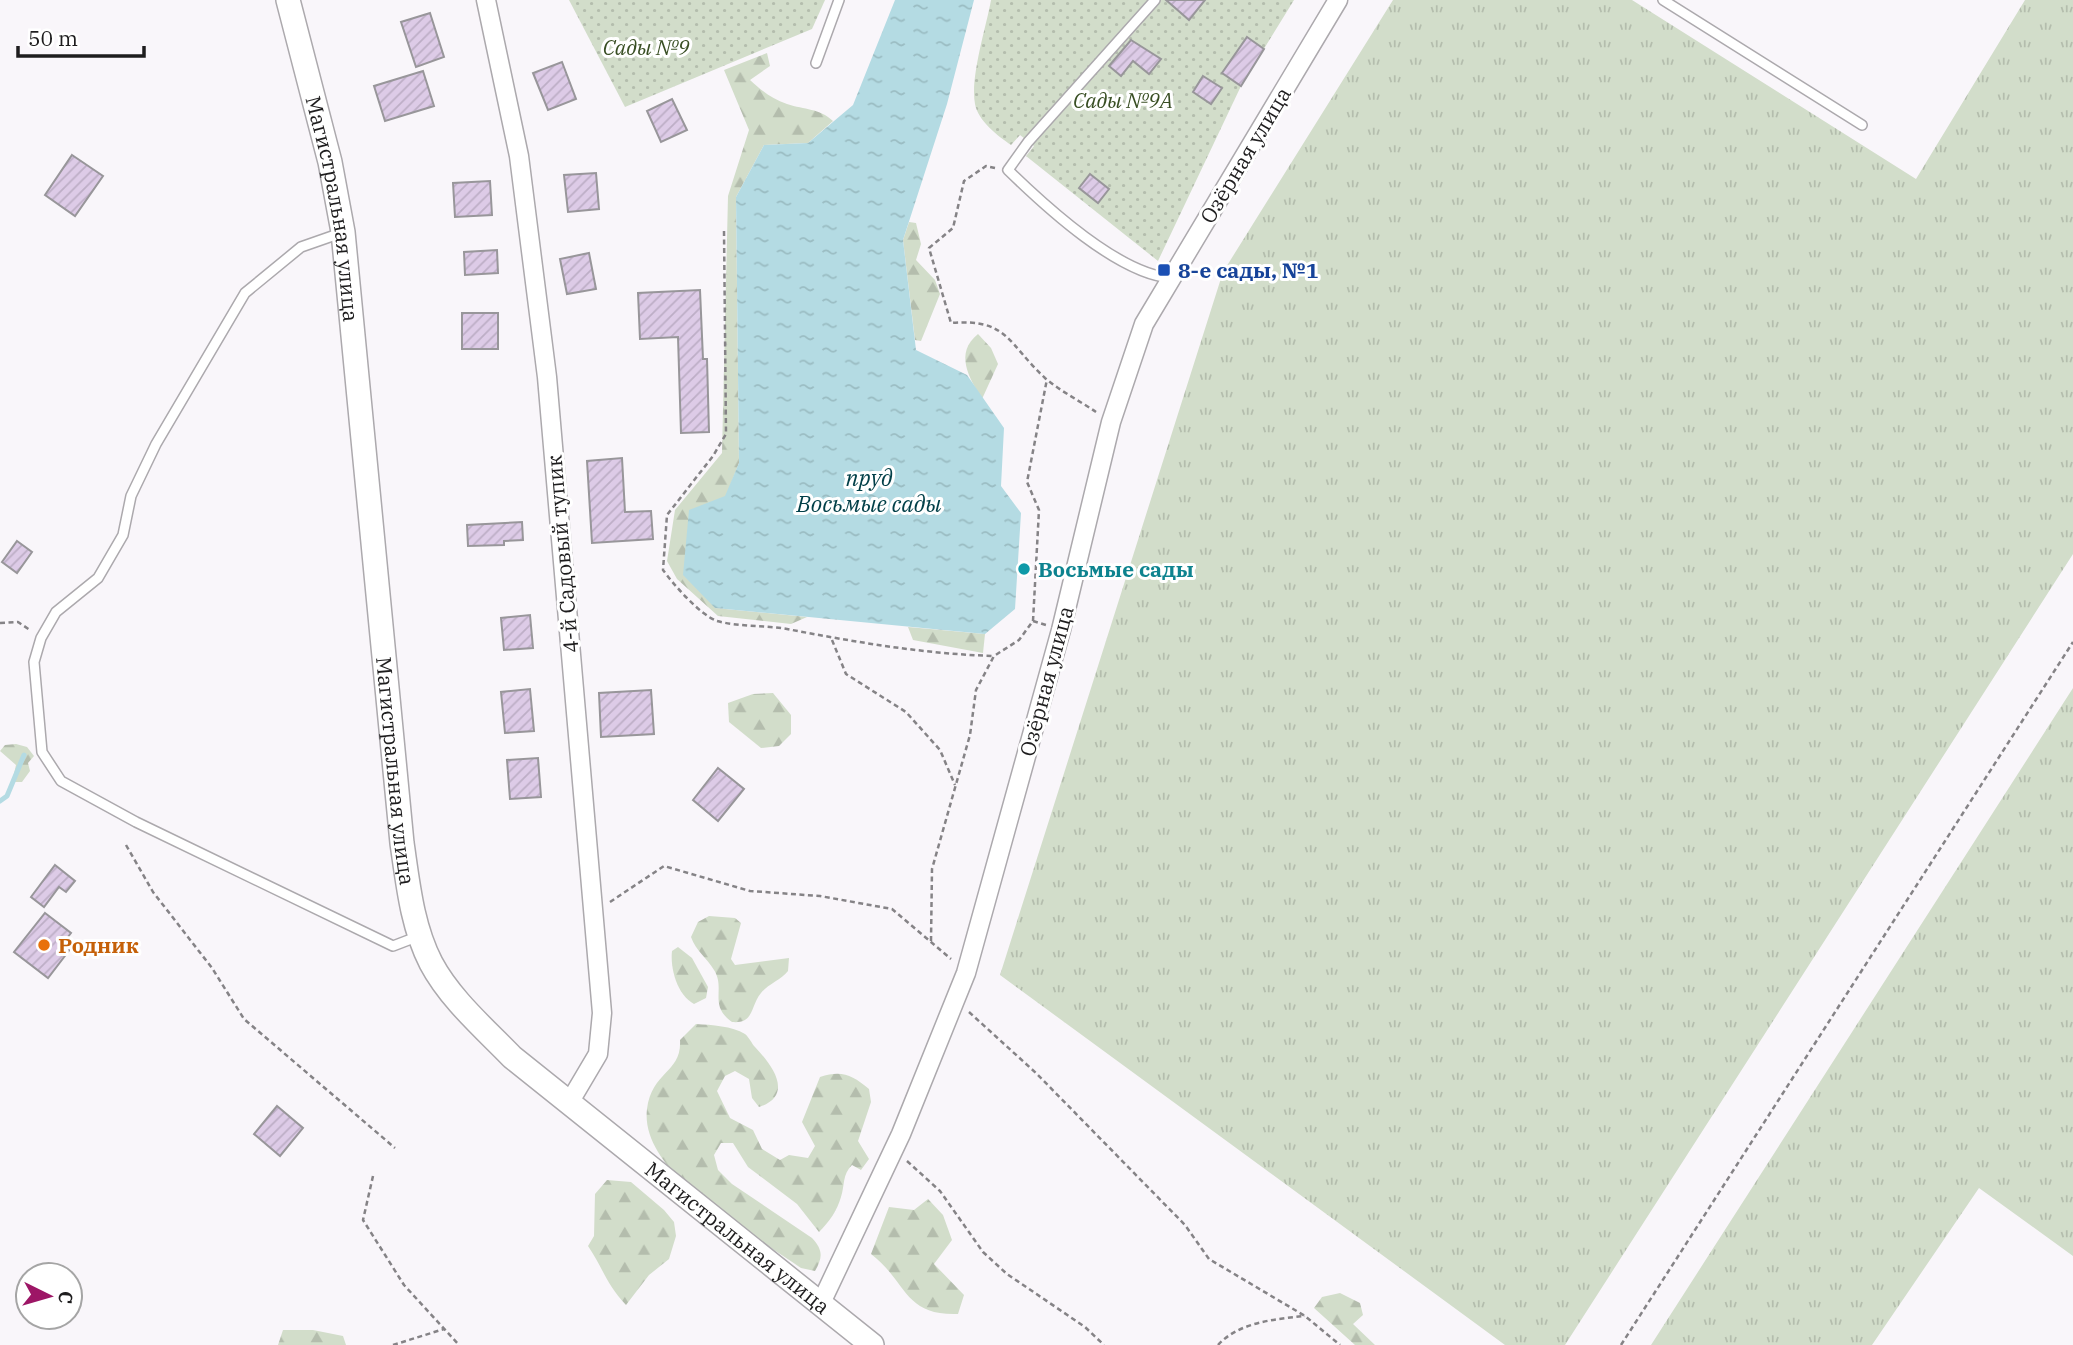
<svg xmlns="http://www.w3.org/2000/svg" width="2073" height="1345" font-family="'IBM Plex Serif',serif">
	<defs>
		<pattern id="grass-tufts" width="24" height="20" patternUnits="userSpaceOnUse" patternTransform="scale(1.75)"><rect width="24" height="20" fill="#d2ddca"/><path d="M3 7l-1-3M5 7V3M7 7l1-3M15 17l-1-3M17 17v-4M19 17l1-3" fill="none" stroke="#b4bdad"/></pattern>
		<pattern id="forest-firs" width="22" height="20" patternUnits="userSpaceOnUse" patternTransform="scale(1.75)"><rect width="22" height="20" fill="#d2ddca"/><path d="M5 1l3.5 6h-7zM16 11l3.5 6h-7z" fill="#b4bdad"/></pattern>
		<pattern id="garden-dots" width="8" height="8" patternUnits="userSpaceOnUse" patternTransform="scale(1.75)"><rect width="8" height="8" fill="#d2ddca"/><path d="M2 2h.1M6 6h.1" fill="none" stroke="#b4bdad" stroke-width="1.8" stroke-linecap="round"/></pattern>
		<pattern id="water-ripples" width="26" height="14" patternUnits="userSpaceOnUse" patternTransform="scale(1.75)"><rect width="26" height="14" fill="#b4dbe3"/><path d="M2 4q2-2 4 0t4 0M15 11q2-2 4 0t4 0" fill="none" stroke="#9abcc2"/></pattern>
		<pattern id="building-hatch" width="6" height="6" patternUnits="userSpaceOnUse" patternTransform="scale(1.75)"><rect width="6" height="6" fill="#ddcbe7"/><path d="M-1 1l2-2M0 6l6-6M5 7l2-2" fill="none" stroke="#bdaec6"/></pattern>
	</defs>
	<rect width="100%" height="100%" fill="#f9f6fa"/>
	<g fill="url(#grass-tufts)">
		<path d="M1393,0H1632L1916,179L2025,0H2073V554L1565,1345H1505L1000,975L1223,272Z"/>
		<path d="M2073,688V1256L1979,1188L1872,1345H1651Z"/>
	</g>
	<g fill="url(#forest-firs)">
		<path d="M767,53L770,66L750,80C762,91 772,99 787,104C805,110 819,108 833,121L808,143L764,145L736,197L739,463L726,496L715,608L807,617L791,624L718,616L677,579L667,561L675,510L722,453L728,196L749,130L724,70Z"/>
		<path d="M909,222L916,223L921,244L916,260L935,280L940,294L921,341L915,340L903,240Z"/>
		<path d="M978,334L991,348L998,364L982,399C969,378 954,353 978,334Z"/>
		<path d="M908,627L985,634L983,653L913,640Z"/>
		<path d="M773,693L791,715V734L779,746L761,748L729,722L728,703L753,694Z"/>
		<path d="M16,744L27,747L34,756L28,763L30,771L22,782H12L16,765L0,751L5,745Z"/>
		<path d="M709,916L735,918L741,923L731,959L735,965L789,958L788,971C781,980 768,984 761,993C750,1006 755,1024 732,1022C708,1005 726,989 714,970C707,958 696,951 691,937L698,922Z"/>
		<path d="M678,947L692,958L708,987L706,998L694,1004C677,995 670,968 672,951Z"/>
		<path d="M696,1024C712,1025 732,1026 745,1034C749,1037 752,1044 755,1047C772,1065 795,1095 759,1107L752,1098L749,1079L735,1071L725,1076L717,1091L730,1118L753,1130L762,1149L780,1160L789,1155L808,1158L815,1146L802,1122L820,1077C842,1070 852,1075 869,1089L871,1102L858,1141L869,1159L861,1170L852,1165C842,1175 845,1185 841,1197C837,1211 829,1222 819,1232L797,1204L748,1167L733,1143H721L714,1155L718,1170L732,1184L812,1238C823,1250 823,1257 815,1271L801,1268C754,1235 639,1174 647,1109C652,1071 682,1073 680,1040Z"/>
		<path d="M607,1180L631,1182L664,1210L674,1222L676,1236L669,1259L649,1275L626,1305C606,1284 603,1268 588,1246L594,1236L595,1194Z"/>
		<path d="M928,1199L943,1215L952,1240L934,1264L964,1295L958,1314C903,1316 907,1281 871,1254L889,1207L914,1210Z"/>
		<path d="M1340,1293L1360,1303L1363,1315L1353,1324L1375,1345H1355L1314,1308L1322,1297Z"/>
		<path d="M283,1330H313L343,1336L346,1345H278Z"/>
	</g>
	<g fill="url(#garden-dots)">
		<path d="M569,0H825L812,29L625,107Z"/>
		<path d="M991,0H1294L1241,86L1158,261L1026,156L1034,146L1020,135L1011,145C998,136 978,121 975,104C970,77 986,28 991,0Z"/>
	</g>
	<path fill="url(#water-ripples)" d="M895,0H974L947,104L903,240L916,350L967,375L1004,428L1001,486L1021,513L1015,609L985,634L715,608L683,575L689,510L725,496L739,463L736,197L764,145L808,143L853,105Z"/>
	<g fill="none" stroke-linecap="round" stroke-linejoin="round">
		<path stroke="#b4dbe3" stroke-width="5" d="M0,801L7,796L24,755"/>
	</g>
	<g fill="url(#building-hatch)" stroke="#98969a" stroke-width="2">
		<path d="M1166,0H1205L1189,20Z"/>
		<path d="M430,13L444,57L416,67L401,22Z"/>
		<path d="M1247,37L1264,49L1241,86L1222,73Z"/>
		<path d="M1131,40L1161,59L1149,74L1133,61L1121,76L1109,66Z"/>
		<path d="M562,62L576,99L548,110L533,73Z"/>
		<path d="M423,71L434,106L385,121L374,86Z"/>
		<path d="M1203,76L1222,88L1211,104L1193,92Z"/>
		<path d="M672,99L687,130L661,142L647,111Z"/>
		<path d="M72,155L103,176L75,216L45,195Z"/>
		<path d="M596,173L599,209L568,212L564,175Z"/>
		<path d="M1090,174L1109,189L1098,203L1079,188Z"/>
		<path d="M490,181L492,215L455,217L453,183Z"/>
		<path d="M497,250L498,273L465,275L464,252Z"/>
		<path d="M589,253L596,289L567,294L560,259Z"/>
		<path d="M700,290L703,359H707L709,432L681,433L678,337L640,339L638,293Z"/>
		<rect x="462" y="313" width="36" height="36"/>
		<path d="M622,458L625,512L651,511L653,539L592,543L587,461Z"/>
		<path d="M522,522L523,540L504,541V545L468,546L467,525Z"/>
		<path d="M17,541L32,552L17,573L2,562Z"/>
		<path d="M530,615L533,648L504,650L501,618Z"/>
		<path d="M530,689L534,731L505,733L501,692Z"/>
		<path d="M651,690L654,734L601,737L599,693Z"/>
		<path d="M538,758L541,797L510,799L507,760Z"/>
		<path d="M718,768L744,789L718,821L693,800Z"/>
		<path d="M55,865L75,881L66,892L59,887L44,907L31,897Z"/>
		<path d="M45,913L71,933L64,942L71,948L48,978L14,952Z"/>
		<path d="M277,1106L303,1128L280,1156L254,1134Z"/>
	</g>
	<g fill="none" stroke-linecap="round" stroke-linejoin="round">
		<g stroke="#aca9ad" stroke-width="12">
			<g id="service">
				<path d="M1155,0L1028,142L1008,170C1045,206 1119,275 1172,278"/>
				<path d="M1663,0L1862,125"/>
				<path d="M816,63L839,0"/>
				<path d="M341,233L301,247L245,293L156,444L131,496L123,535L98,578L56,612L41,638L34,662L42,752L61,781L136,822L393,946L419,936"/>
			</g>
		</g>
		<g stroke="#aca9ad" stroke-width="21">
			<g id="minor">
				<path d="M486,0L519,156L547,377L602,1013L598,1054L569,1103"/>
				<path d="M821,1303L901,1134L966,973L1061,630L1111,422L1144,324L1338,0"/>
			</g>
		</g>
		<g stroke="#aca9ad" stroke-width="26">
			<g id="tertiary">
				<path id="s1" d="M288,0L330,162L343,232L402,843C408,884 412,926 431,963C450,999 485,1029 512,1057L872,1345"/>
			</g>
		</g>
		<g stroke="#858386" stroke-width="2.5" stroke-dasharray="5 3.5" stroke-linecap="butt">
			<path d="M995,168L986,166L964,181L953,228L929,248L951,323C1008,318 1008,344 1045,378C1060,391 1080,401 1096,412"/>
			<path d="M724,231L726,434L713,456L667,515L663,570C674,585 700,615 717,621C739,627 764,625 787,629C855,642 924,654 994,656"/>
			<path d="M1033,621L1046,625"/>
			<path d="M0,623L18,622L30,630"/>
			<path d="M832,640L846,674L906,712L940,750L955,785"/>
			<path d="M126,845L153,892L212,968L244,1019L395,1148"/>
			<path d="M610,902L664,866L750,891L820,896L892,909L951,959"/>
			<path d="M931,941L932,869L970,735L976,690L994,656L1019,640L1033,621L1039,510L1027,482L1047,379"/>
			<path d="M969,1012L1036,1073L1185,1225L1209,1259L1305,1316L1340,1345"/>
			<path d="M907,1161L940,1191L983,1252L1007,1274L1085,1327L1104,1345"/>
			<path d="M373,1176L363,1220L404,1285L459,1345"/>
			<path d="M393,1345L444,1329"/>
			<path d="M1218,1345C1239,1322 1275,1319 1305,1316"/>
			<path d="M1621,1345L2073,642"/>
		</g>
		<use href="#service" stroke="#fff" stroke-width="9"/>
		<use href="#minor" stroke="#fff" stroke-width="18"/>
		<use href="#tertiary" stroke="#fff" stroke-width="23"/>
	</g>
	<rect fill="#1a4fb4" stroke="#fff" stroke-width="2.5" x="1157" y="263" width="14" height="14" rx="3.5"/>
	<circle fill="#0f9aa8" stroke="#fff" stroke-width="2.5" cx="1024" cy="569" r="7"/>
	<circle fill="#e8710a" stroke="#fff" stroke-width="2.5" cx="44" cy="945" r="7"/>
	<g text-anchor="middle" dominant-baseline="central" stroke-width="6" stroke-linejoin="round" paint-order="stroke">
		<g font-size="21" font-style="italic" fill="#384e23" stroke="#fff">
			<text x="646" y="47">Сады №9</text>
			<text x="1123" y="100">Сады №9А</text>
		</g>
		<g font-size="21" fill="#1e1d1e" stroke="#fff">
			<text transform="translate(1245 155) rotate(-59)">Озёрная улица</text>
			<text stroke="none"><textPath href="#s1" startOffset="214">Магистральная улица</textPath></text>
			<text transform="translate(562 554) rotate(-95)">4-й Садовый тупик</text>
			<text transform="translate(1046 681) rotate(-75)">Озёрная улица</text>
			<text stroke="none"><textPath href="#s1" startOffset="780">Магистральная улица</textPath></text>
			<text stroke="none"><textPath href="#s1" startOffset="1390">Магистральная улица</textPath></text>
		</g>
		<g font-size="21" font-weight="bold" fill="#164399" stroke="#fff" text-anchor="start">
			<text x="1178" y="270">8-е сады, №1</text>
		</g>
		<g font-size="21" font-weight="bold" fill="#0d838f" stroke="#fff" text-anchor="start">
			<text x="1038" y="569">Восьмые сады</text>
		</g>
		<g font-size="21" font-weight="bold" fill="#c56008" stroke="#fff" text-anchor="start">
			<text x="58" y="945">Родник</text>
		</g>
		<g font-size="23" font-style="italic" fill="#013f48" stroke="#fff">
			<text x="869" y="477">пруд<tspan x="869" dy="26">Восьмые сады</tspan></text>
		</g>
	</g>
	<g transform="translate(49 1296) rotate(95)"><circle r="33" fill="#ffffff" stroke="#a5a5a5" stroke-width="2"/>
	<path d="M0-5L12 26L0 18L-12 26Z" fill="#9d1666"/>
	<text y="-10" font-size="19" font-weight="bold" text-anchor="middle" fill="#1e1d1e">С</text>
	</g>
	<path d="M18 46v10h126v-10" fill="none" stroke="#1e1d1e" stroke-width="3.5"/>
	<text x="28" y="46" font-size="21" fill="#1e1d1e" stroke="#ffffff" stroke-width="5" paint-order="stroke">50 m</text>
</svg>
